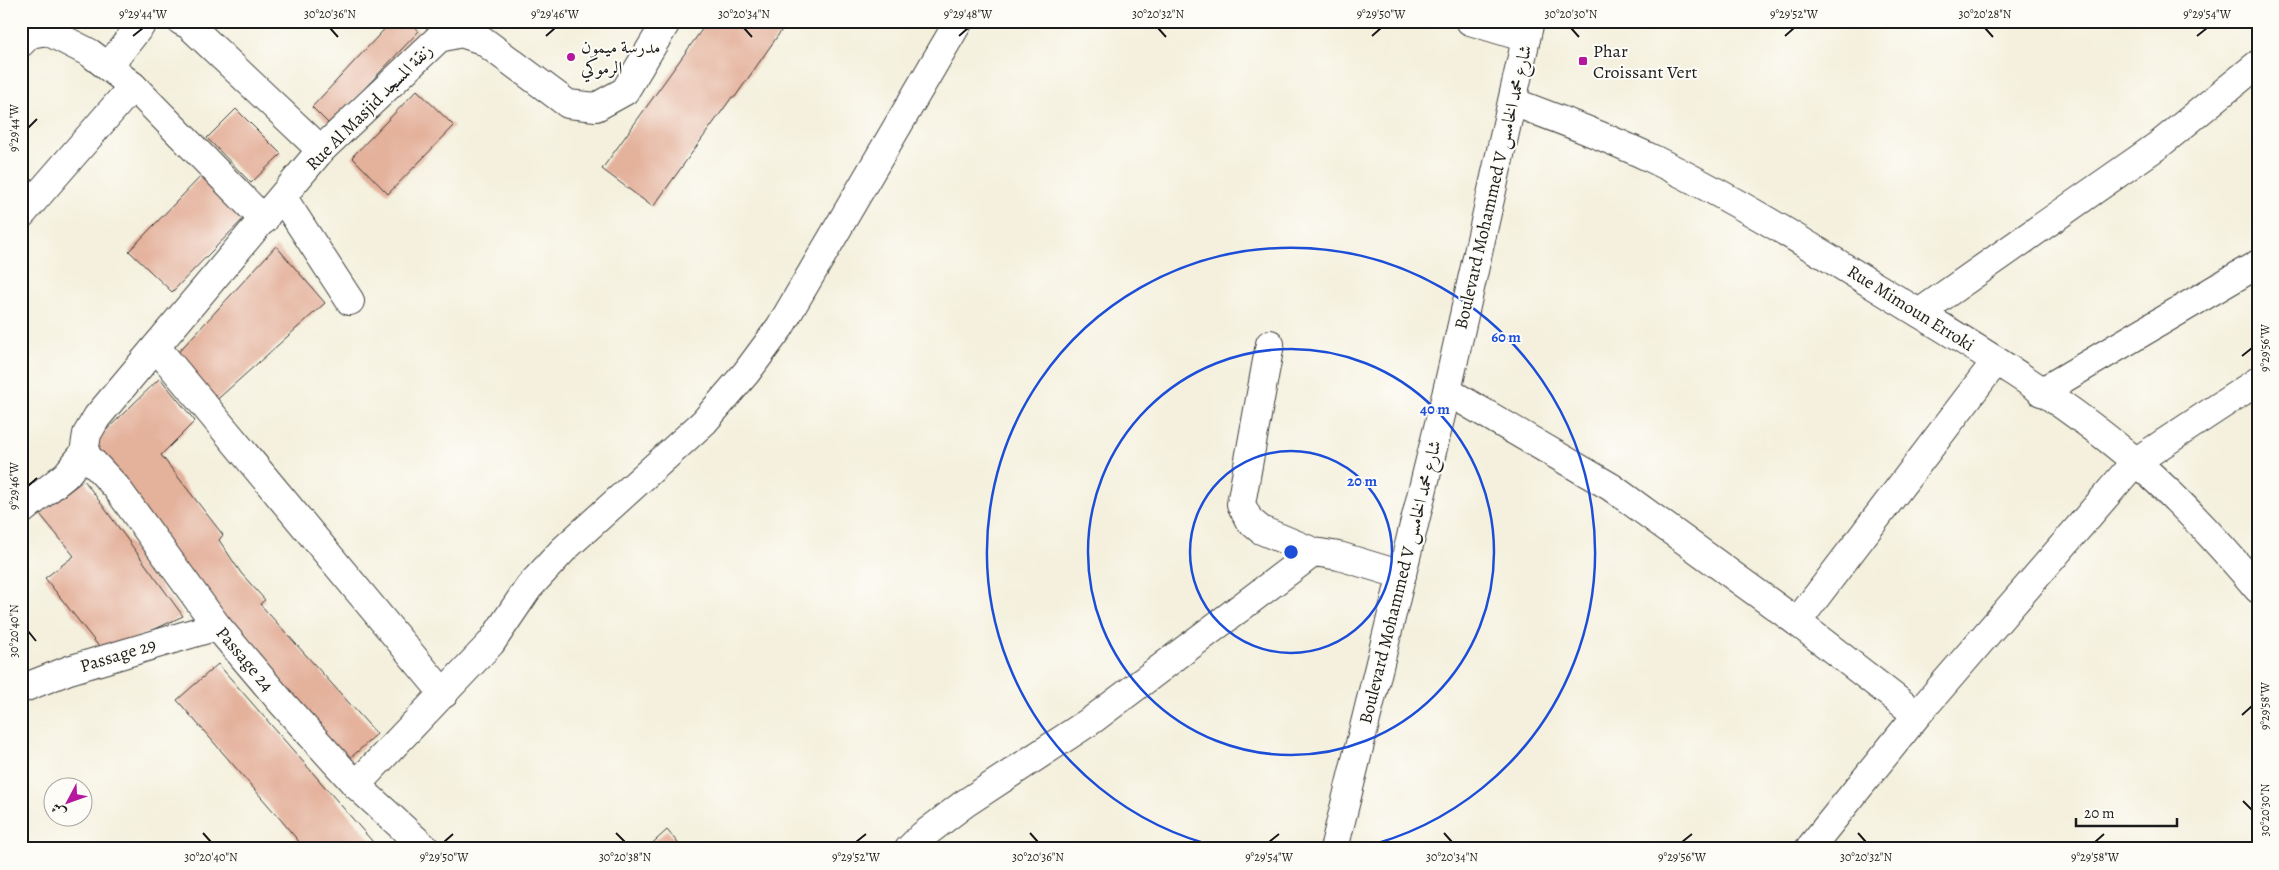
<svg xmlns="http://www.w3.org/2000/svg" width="2279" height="870" font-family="Alegreya,Amiri,serif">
	<rect width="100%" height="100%" fill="#fdfcf7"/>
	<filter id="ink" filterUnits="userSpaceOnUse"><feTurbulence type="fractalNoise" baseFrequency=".02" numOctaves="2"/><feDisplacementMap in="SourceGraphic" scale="10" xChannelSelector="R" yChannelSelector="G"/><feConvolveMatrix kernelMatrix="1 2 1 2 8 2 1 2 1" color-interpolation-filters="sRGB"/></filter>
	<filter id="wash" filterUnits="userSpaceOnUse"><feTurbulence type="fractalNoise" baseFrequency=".0096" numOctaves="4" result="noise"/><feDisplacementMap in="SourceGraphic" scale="20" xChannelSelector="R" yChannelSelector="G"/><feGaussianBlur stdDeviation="1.12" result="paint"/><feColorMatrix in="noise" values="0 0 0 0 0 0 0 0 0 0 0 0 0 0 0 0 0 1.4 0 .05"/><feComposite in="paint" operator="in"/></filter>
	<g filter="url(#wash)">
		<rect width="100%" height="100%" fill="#f4f0dd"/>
		<g id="blocks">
			<g fill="#e4b19b">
				<path d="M392,21H408L419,31L330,125L312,107Z"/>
				<path d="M708,21H788L735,97H732L653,207L602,169Z"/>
				<path d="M417,90L454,126L388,194L352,157Z"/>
				<path d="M236,109L281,154L251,183L207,138Z"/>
				<path d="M205,172L248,214L172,292L129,251Z"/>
				<path d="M276,246L325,303L211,405L172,359Z"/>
				<path d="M160,378L195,421L161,455L223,535L219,540L241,573L265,600L260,604L377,734L347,761L208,601L95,449V441Z"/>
				<path d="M84,480L183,616L104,653L45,578L74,556L40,514Z"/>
				<path d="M218,664L352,818L379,849H305L281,820L177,700Z"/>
				<path d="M667,830L683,849H646Z"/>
			</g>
		</g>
	</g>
	<g filter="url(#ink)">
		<use href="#blocks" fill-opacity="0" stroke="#3c3c39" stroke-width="1"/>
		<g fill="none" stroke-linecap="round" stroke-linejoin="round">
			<g stroke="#3c3c39" stroke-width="30">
				<g id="minor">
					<path d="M181,21L189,25L321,150"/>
					<path d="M1470,21L1526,38"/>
					<path d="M21,43L30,34L47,31L90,53L133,86L264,220"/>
					<path d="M108,67L144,21"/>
					<path d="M1513,102C1561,120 1609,138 1655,160C1732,198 1805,243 1878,288C1966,342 2058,395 2136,462C2180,500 2220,544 2258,589"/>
					<path d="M283,198L350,301"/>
					<path d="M21,215L133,86"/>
					<path d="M1919,313L2160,144L2258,64"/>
					<path d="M1270,344L1241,504L1249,520L1261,530L1314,552"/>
					<path d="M156,347L444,694"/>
					<path d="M1447,391L1611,487L1797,622L1917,715"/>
					<path d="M2041,392L2258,264"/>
					<path d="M84,453L87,434L97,417L321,150L439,38L461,33L482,40L568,104L596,107L625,91L667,21"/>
					<path d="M84,453L116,487L217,626L283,704L356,785L426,849"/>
					<path d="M21,511L66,475L84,453"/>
					<path d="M1797,622L1996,361"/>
					<path d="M21,689L69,670L217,626"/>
					<path d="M356,785L491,643L529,587L564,549L704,422L746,373L780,327L959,21"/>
					<path d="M909,849L922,836L964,804L1092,720L1314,552L1339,556L1402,575"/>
					<path d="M1809,849L1917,715L2135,462L2258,381"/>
				</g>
			</g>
			<g stroke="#3c3c39" stroke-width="30">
				<path id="major" d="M1334,849L1447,391L1530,21"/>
			</g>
			<use href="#minor" stroke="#fff" stroke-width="28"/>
			<use href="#major" stroke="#fff" stroke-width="28"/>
		</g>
	</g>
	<path fill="none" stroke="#1c1c1c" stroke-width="2" d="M330,28L338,37M744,28L752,37M1158,28L1166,37M1571,28L1579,37M1985,28L1993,37M133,36L143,28M546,36L555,28M959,36L968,28M1372,36L1381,28M1785,36L1794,28M2197,36L2207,28M28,128L37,119M2242,356L2252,348M28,486L37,478M28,631L36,641M2242,715L2252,706M2243,801L2252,810M203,833L211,842M616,833L625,842M1030,833L1038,842M1444,833L1452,842M1858,833L1866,842M444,842L453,834M856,842L866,834M1269,842L1279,834M1682,842L1692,834M2095,842L2104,834"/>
	<g fill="none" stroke="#1d4ed8" stroke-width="2.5">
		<circle cx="1291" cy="552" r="101"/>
		<circle cx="1291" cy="552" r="203"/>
		<path d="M1223 848A304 304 0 1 1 1359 848"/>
	</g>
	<g fill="#b5179e" stroke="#fdfcf7" stroke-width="2">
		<circle cx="571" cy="57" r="5"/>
		<rect x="1578" y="56" width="10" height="10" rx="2.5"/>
	</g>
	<g text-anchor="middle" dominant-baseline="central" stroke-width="4" stroke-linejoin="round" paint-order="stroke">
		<g font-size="18" fill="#1c1c1c" stroke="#fdfcf7" text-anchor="start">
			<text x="581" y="47">مدرسة ميمون<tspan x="581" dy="21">الرموكي</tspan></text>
			<text x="1593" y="51">Phar<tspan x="1593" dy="21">Croissant Vert</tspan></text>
		</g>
		<g font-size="18" fill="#1c1c1c" stroke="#fdfcf7">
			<text transform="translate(369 107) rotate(-45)">Rue Al Masjid زنقة المسجد</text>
			<text transform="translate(1493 187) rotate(-77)">Boulevard Mohammed V شارع محمد الخامس</text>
			<text transform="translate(1911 308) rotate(32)">Rue Mimoun Erroki</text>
			<text transform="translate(1400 582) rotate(-76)">Boulevard Mohammed V شارع محمد الخامس</text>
			<text transform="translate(118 655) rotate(-17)">Passage 29</text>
			<text transform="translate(245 659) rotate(50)">Passage 24</text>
		</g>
	</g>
	<circle cx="1291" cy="552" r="8" fill="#1d4ed8" stroke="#fdfcf7" stroke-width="2.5"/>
	<g font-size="15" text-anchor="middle" font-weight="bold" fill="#1d4ed8" stroke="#fdfcf7" stroke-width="4" stroke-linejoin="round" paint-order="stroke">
		<text x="1506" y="342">60 m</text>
		<text x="1435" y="414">40 m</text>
		<text x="1362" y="486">20 m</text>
	</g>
	<rect width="2279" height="870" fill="none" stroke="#fdfcf7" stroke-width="55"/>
	<g transform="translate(68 802) rotate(229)"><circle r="24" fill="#fdfcf7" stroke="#a3a29f"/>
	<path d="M0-4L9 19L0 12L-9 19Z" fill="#b5179e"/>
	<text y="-8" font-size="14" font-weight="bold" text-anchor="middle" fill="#1c1c1c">ش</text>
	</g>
	<path d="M2076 818v8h101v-8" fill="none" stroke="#1c1c1c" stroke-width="2.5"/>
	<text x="2084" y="818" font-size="15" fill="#1c1c1c" stroke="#fdfcf7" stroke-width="4" paint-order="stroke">20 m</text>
	<rect x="28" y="28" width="2224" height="814" fill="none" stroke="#1c1c1c" stroke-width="2"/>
	<g font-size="12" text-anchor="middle" fill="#1c1c1c">
		<text x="143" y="18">9°29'44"W</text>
		<text x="330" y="18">30°20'36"N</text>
		<text x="555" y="18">9°29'46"W</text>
		<text x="744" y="18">30°20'34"N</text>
		<text x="968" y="18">9°29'48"W</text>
		<text x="1158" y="18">30°20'32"N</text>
		<text x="1381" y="18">9°29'50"W</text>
		<text x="1571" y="18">30°20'30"N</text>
		<text x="1794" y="18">9°29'52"W</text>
		<text x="1985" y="18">30°20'28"N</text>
		<text x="2207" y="18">9°29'54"W</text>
		<text transform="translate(14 128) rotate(-90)" y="4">9°29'44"W</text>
		<text transform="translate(2265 348) rotate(-90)" y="4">9°29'56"W</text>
		<text transform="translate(14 486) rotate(-90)" y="4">9°29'46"W</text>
		<text transform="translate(14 631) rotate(-90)" y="4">30°20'40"N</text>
		<text transform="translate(2265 706) rotate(-90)" y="4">9°29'58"W</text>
		<text transform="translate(2265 810) rotate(-90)" y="4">30°20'30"N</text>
		<text x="211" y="861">30°20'40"N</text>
		<text x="444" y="861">9°29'50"W</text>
		<text x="625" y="861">30°20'38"N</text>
		<text x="856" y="861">9°29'52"W</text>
		<text x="1038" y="861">30°20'36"N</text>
		<text x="1269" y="861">9°29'54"W</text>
		<text x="1452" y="861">30°20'34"N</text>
		<text x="1682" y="861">9°29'56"W</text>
		<text x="1866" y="861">30°20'32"N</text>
		<text x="2095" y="861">9°29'58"W</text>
	</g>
</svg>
